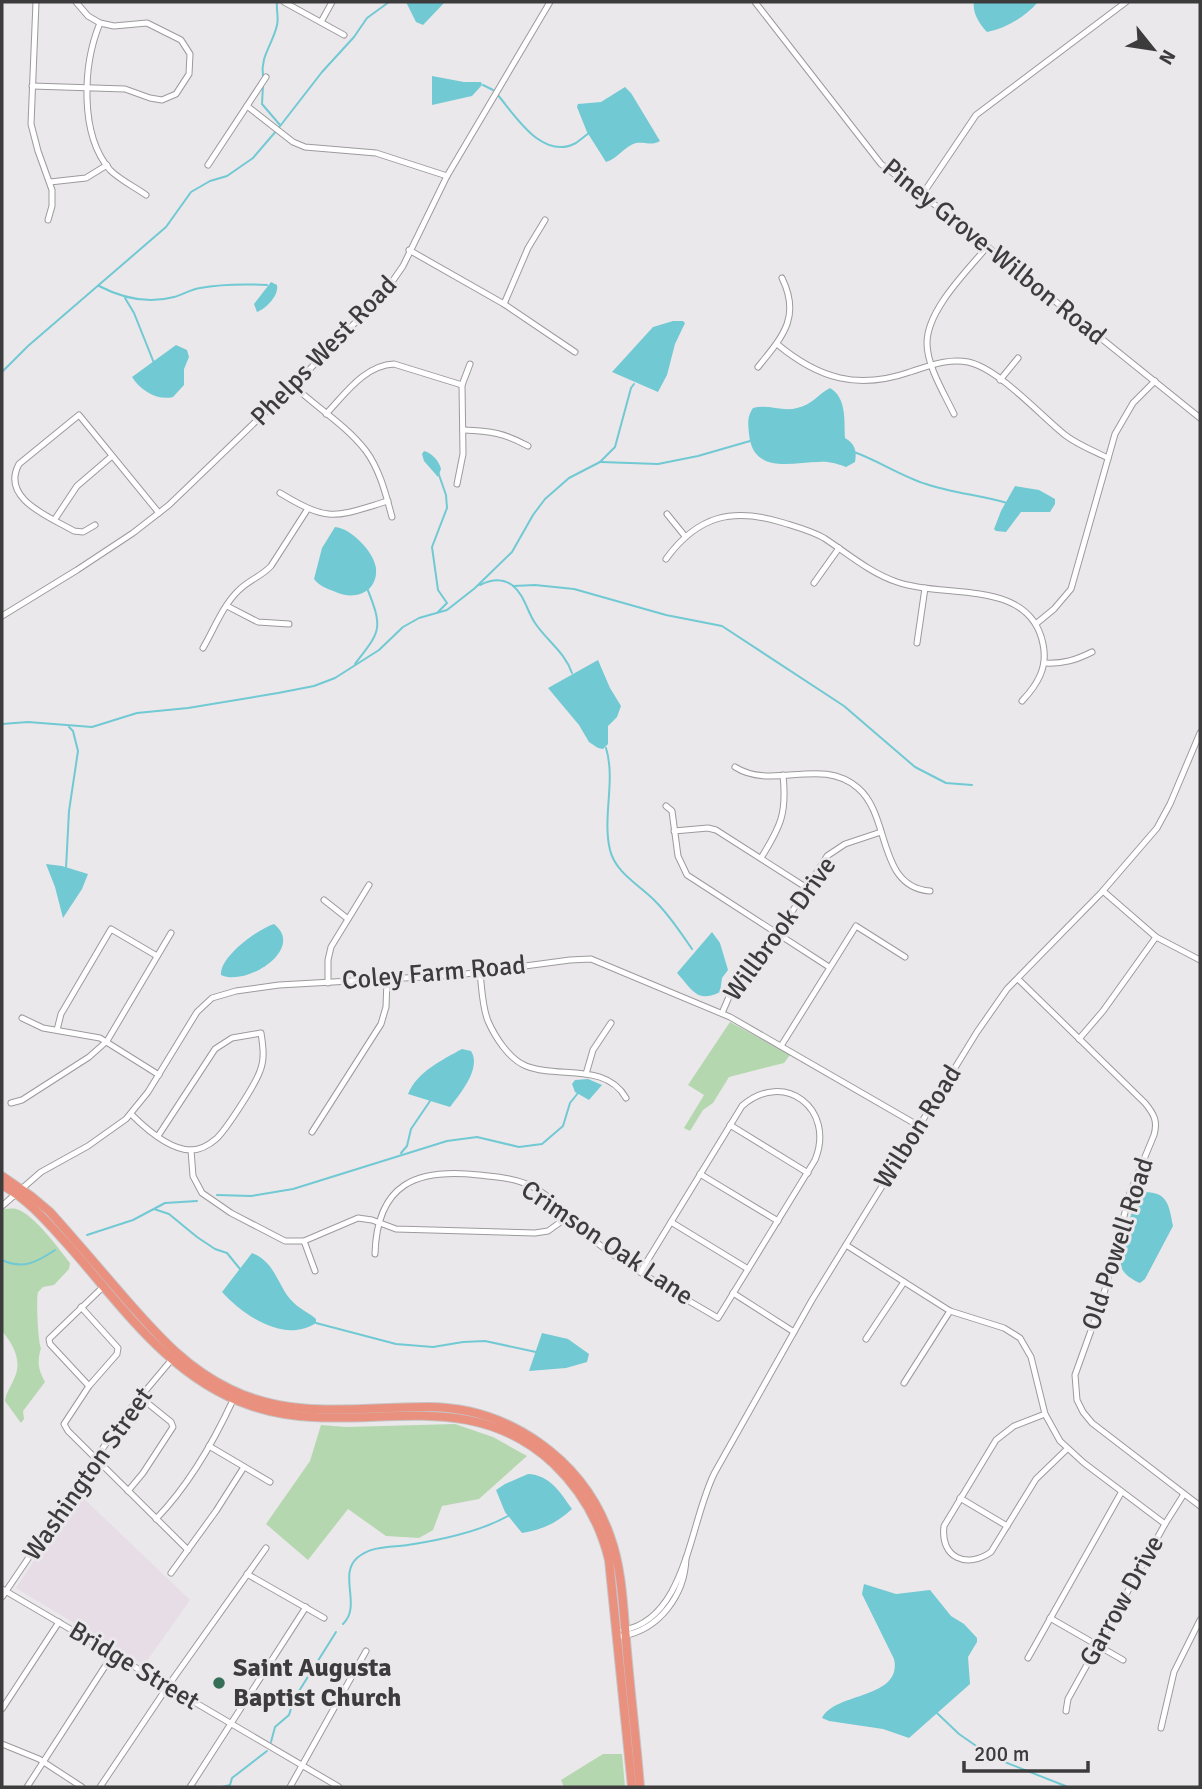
<svg xmlns="http://www.w3.org/2000/svg" width="1202" height="1789" font-family="Signika,sans-serif">
	<rect width="100%" height="100%" fill="#ebe8eb"/>
	<path fill="#e6dde6" d="M79,1494L190,1600L144,1665L16,1588Z"/>
	<g fill="#b5d7af">
		<path d="M730,1022L790,1055L784,1063L729,1077L713,1103L703,1110L690,1131L684,1128L704,1095L688,1085Z"/>
		<path d="M4,1209C8,1209 12,1208 16,1209C33,1213 59,1249 70,1263L69,1269L54,1285L43,1287L38,1292C36,1299 38,1342 41,1348C37,1362 38,1369 45,1382L23,1411L24,1419L21,1423L5,1401C6,1392 11,1387 14,1379C23,1361 13,1344 2,1331V1211Z"/>
		<path d="M455,1424L493,1437L527,1456L479,1499L442,1506L433,1530L419,1538L386,1536L348,1509L308,1560L266,1524L310,1461L321,1425L346,1427Z"/>
		<path d="M603,1754H622L625,1787H564L561,1780Z"/>
	</g>
	<g fill="#71c9d3">
		<path d="M406,2H445L423,25L416,22Z"/>
		<path d="M974,2H1038C1025,17 1006,28 987,32C980,25 972,13 974,2Z"/>
		<path d="M432,76L464,82H481L482,85L472,96L432,105Z"/>
		<path d="M625,87L631,93L660,141C652,146 645,142 636,143C625,146 617,159 606,162L587,132L577,107L578,104L601,102Z"/>
		<path d="M271,282L277,285C279,295 267,308 257,312L254,304Z"/>
		<path d="M673,321H683L685,323L675,344L667,375L658,392L612,372L653,327Z"/>
		<path d="M176,345L187,350L189,357L184,369V385L173,397C157,401 140,390 132,377Z"/>
		<path d="M830,388C847,398 844,421 845,438C855,444 857,451 855,462L846,467C838,464 828,461 819,462C792,462 753,475 749,434C748,423 747,417 753,408C768,404 783,412 797,408C812,405 818,394 830,388Z"/>
		<path d="M424,451C432,453 439,461 441,469L438,477L424,461L422,454Z"/>
		<path d="M1015,486L1039,490L1055,499V504L1050,512H1021L1006,532L996,531L994,529L1001,511Z"/>
		<path d="M335,527C351,528 374,552 376,568C378,592 356,600 338,593C329,589 320,587 314,579L322,548Z"/>
		<path d="M598,660L610,688L621,706L617,717L608,726V744L603,749L598,748L589,742L579,725L548,688Z"/>
		<path d="M46,864L62,866L88,874L82,889L63,918L55,887Z"/>
		<path d="M274,924C306,949 246,987 221,975C219,957 258,929 274,924Z"/>
		<path d="M712,932L720,943L728,970L722,978L720,992C697,1004 692,989 677,973Z"/>
		<path d="M462,1049L471,1051C482,1068 460,1094 450,1107L408,1094C417,1072 442,1060 462,1049Z"/>
		<path d="M588,1079L602,1085L589,1100L575,1092L572,1084L575,1080Z"/>
		<path d="M1142,1192C1168,1191 1169,1205 1173,1226L1145,1279L1140,1283C1133,1280 1126,1276 1122,1269C1116,1254 1133,1204 1142,1192Z"/>
		<path d="M252,1253C277,1263 278,1289 294,1303C301,1310 310,1313 316,1319V1323C284,1344 243,1315 222,1292Z"/>
		<path d="M542,1333L568,1339L589,1354L587,1362L566,1368L529,1371Z"/>
		<path d="M528,1474C550,1475 560,1492 572,1509C557,1523 542,1530 522,1533L505,1512L496,1490L505,1484Z"/>
		<path d="M864,1584L896,1594L930,1590L951,1616L964,1624L977,1638V1642L968,1657L970,1684L909,1738L883,1729L829,1721L822,1718C835,1692 903,1699 894,1659L862,1594Z"/>
	</g>
	<g fill="none" stroke-linecap="round" stroke-linejoin="round">
		<g stroke="#71c9d3" stroke-width="2">
			<path d="M263,76C260,56 273,44 277,25C279,18 276,9 277,2"/>
			<path d="M263,85L262,104L280,125"/>
			<path d="M483,85L493,90"/>
			<path d="M497,94C515,115 542,161 576,143C580,140 585,136 589,133"/>
			<path d="M99,286C122,298 148,304 174,297C183,295 191,289 200,288C222,284 245,284 267,285"/>
			<path d="M125,298L134,313L154,363"/>
			<path d="M2,372L28,346L166,227L191,192L210,181L227,176L253,158L277,130L322,72L354,37L367,18L389,2"/>
			<path d="M854,452C879,461 901,476 926,484C952,493 980,495 1007,503"/>
			<path d="M601,462L658,464L698,456L750,441"/>
			<path d="M438,472L446,495L447,508L432,547L438,590L447,603L438,612"/>
			<path d="M480,585C490,580 502,578 512,585C524,594 527,611 535,623C547,641 564,651 572,673"/>
			<path d="M513,586L535,585L574,589L666,615L722,626L844,706L915,767L946,783L972,785"/>
			<path d="M355,664C380,631 384,630 367,588"/>
			<path d="M2,724L28,722L92,727L137,713L188,708L278,693L314,686L335,678L379,650L403,627L419,618L447,610L475,588L512,552L533,515L545,499L569,478L600,462L615,447L631,388L634,384"/>
			<path d="M606,748C616,781 602,816 610,850C616,874 640,885 656,902C670,916 681,933 692,949"/>
			<path d="M66,868L69,811L78,751L73,731L69,727"/>
			<path d="M401,1153L407,1146L411,1129L430,1101"/>
			<path d="M217,1195L251,1196L293,1189L447,1141L477,1137L519,1147L542,1144L563,1126L570,1103L578,1093"/>
			<path d="M154,1209L169,1214L197,1237L215,1249L227,1253L240,1269"/>
			<path d="M87,1235L133,1220L165,1203L197,1201"/>
			<path d="M2,1260C23,1270 37,1262 55,1250"/>
			<path d="M316,1323L396,1344L433,1347L463,1342L485,1341L536,1352"/>
			<path d="M343,1624C362,1606 338,1575 357,1558C373,1544 395,1548 414,1544C445,1539 481,1531 508,1516"/>
			<path d="M937,1713L959,1734L992,1757L1068,1787"/>
			<path d="M271,1742L275,1727L289,1715L294,1699L336,1632"/>
			<path d="M222,1787L230,1785L232,1778L267,1751"/>
		</g>
		<g stroke="#9d9a9d" stroke-width="7">
			<g id="minor">
				<path d="M36,2L31,124L38,151L52,190V206L48,220"/>
				<path d="M284,2L344,35"/>
				<path d="M755,2L881,164L943,211L1200,418"/>
				<path d="M321,22L332,2"/>
				<path d="M100,23C83,64 79,134 110,170C120,180 135,187 146,195"/>
				<path d="M32,86L125,89L150,98L162,100L176,94L189,74L190,54L181,40L147,23L114,26L100,23L88,16L76,2"/>
				<path d="M247,106L293,142L305,147L376,153L447,176"/>
				<path d="M208,165L266,77"/>
				<path d="M50,182L86,178L107,165"/>
				<path d="M922,195L976,115L1126,2"/>
				<path d="M409,250L504,304L575,352"/>
				<path d="M504,304L528,248L545,220"/>
				<path d="M777,344C819,379 858,390 910,372C929,366 948,358 968,362C998,368 1040,415 1065,435C1078,445 1094,451 1108,458"/>
				<path d="M758,367C783,336 801,317 782,278"/>
				<path d="M1000,380L1018,358"/>
				<path d="M294,386C317,408 346,425 366,451C380,470 386,495 392,517"/>
				<path d="M326,414C345,394 365,365 394,364L462,385"/>
				<path d="M954,414C944,393 927,366 927,343C927,310 967,271 987,247"/>
				<path d="M463,430C491,431 504,433 528,446"/>
				<path d="M457,484L463,454L462,385L470,364"/>
				<path d="M280,493C330,523 334,517 388,501"/>
				<path d="M667,514L684,535"/>
				<path d="M55,519L77,486L112,456"/>
				<path d="M95,525L83,532L74,531C50,517 0,499 19,464L79,415L159,513"/>
				<path d="M666,559C698,515 733,507 784,523C797,527 812,531 824,538C847,553 870,573 897,582C945,599 1030,578 1043,644C1048,667 1038,684 1022,701"/>
				<path d="M814,583L839,548"/>
				<path d="M227,606L258,622L289,624"/>
				<path d="M2,616L77,570L133,533L169,505L305,374L385,292L403,266L447,176L550,2"/>
				<path d="M1037,623L1054,609L1071,589L1115,434L1133,403L1155,381"/>
				<path d="M917,643L925,588"/>
				<path d="M203,648C214,629 223,605 239,590C249,580 262,576 271,566L307,510"/>
				<path d="M1045,663C1063,664 1076,660 1092,652"/>
				<path d="M735,767C773,791 821,756 858,788C891,816 877,887 930,891"/>
				<path d="M666,806L672,811L678,856L687,875L829,967"/>
				<path d="M674,831L708,828L716,830L807,888"/>
				<path d="M761,858C781,826 787,813 783,775"/>
				<path d="M1103,891L1156,937L1200,960"/>
				<path d="M324,900L348,919"/>
				<path d="M480,973C482,989 482,1006 488,1021C495,1037 509,1059 526,1066C558,1079 606,1062 626,1098"/>
				<path d="M1018,979L1145,1103C1154,1114 1158,1121 1154,1135L1130,1193L1103,1297L1075,1375L1077,1400L1083,1412L1092,1423L1200,1506"/>
				<path d="M328,983V960L331,947L369,885"/>
				<path d="M722,1013L732,990L763,958L827,856L845,844L881,832"/>
				<path d="M22,1018L43,1028L100,1038L159,1075"/>
				<path d="M57,1030L61,1014L111,929L157,956"/>
				<path d="M1079,1039L1103,1011L1156,937"/>
				<path d="M781,1046L856,926L905,957"/>
				<path d="M586,1074L593,1050L611,1023"/>
				<path d="M11,1103L22,1100L89,1057L107,1041L171,933"/>
				<path d="M131,1114C145,1128 170,1150 191,1150C199,1150 209,1145 216,1139C226,1130 255,1085 260,1071C265,1059 263,1046 261,1033L232,1038L215,1049L158,1136"/>
				<path d="M730,1125L808,1173"/>
				<path d="M312,1132L381,1024L386,1007L387,980"/>
				<path d="M191,1150L193,1176L202,1193L231,1213L285,1241H304L358,1218L372,1220L396,1229L535,1233L548,1231L569,1216"/>
				<path d="M700,1174L778,1221"/>
				<path d="M2,1206L41,1172L88,1146L126,1119L148,1092L197,1012L212,998L236,991L279,985L458,975L570,960L591,959L730,1017L919,1126"/>
				<path d="M671,1222L748,1269"/>
				<path d="M304,1241L315,1271"/>
				<path d="M846,1245L950,1311L1004,1328L1020,1338L1031,1357L1045,1414L1060,1441L1084,1463L1165,1524"/>
				<path d="M375,1254C377,1183 417,1168 479,1175C497,1177 515,1178 531,1186C557,1199 573,1224 596,1242C630,1269 680,1295 718,1318L815,1160C836,1109 784,1069 742,1106L641,1271"/>
				<path d="M733,1293L794,1332"/>
				<path d="M81,1307L118,1348L117,1354L89,1386L64,1424L68,1431L188,1550"/>
				<path d="M866,1339L904,1282"/>
				<path d="M904,1383L950,1311"/>
				<path d="M89,1386L50,1344L49,1339L104,1286"/>
				<path d="M1045,1414L1014,1426L996,1440L944,1526C940,1558 967,1569 991,1552L1036,1479L1067,1449"/>
				<path d="M209,1446L270,1482"/>
				<path d="M128,1491L143,1473L173,1427L171,1422L140,1397"/>
				<path d="M960,1498L1007,1526"/>
				<path d="M156,1519C188,1486 214,1441 233,1400"/>
				<path d="M171,1573L216,1511L244,1467"/>
				<path d="M247,1574L324,1618"/>
				<path d="M2,1589L339,1787"/>
				<path d="M2,1597L126,1414L173,1358"/>
				<path d="M1050,1618L1123,1660"/>
				<path d="M623,1630C687,1620 690,1519 715,1472L812,1300L977,1032L1007,989L1101,893L1157,828L1170,804L1200,733"/>
				<path d="M622,1636C659,1630 685,1595 686,1558"/>
				<path d="M1028,1658L1121,1493"/>
				<path d="M2,1709L59,1622"/>
				<path d="M1066,1711L1068,1699L1165,1524L1184,1494"/>
				<path d="M1161,1728L1174,1672L1200,1620"/>
				<path d="M2,1744L39,1759L82,1787"/>
				<path d="M27,1787L113,1654"/>
				<path d="M100,1787L168,1686L266,1548"/>
				<path d="M190,1787L306,1607"/>
				<path d="M290,1787L366,1651"/>
			</g>
		</g>
		<g stroke="#c5c4c5" stroke-width="10">
			<g id="highway">
				<path d="M2,1176L31,1196L50,1212C77,1242 103,1273 130,1304C160,1338 188,1369 230,1389C293,1420 360,1407 428,1407C508,1407 583,1459 610,1536C622,1569 623,1605 626,1640C630,1689 636,1738 640,1787"/>
				<path d="M2,1185C29,1200 48,1223 68,1245C122,1306 170,1378 249,1405C354,1442 461,1377 554,1464C581,1490 600,1523 609,1560L632,1787"/>
			</g>
		</g>
		<use href="#minor" stroke="#fff" stroke-width="5"/>
		<use href="#highway" stroke="#ea907f" stroke-width="8"/>
	</g>
	<circle fill="#356f58" stroke="#ebe8eb" stroke-width="2.5" cx="219" cy="1683" r="7"/>
	<g text-anchor="middle" dominant-baseline="central" stroke-width="6" stroke-linejoin="round" paint-order="stroke">
		<g font-size="26" fill="#3d3c3d" stroke="#ebe8eb">
			<text transform="translate(994 252) rotate(39)">Piney Grove-Wilbon Road</text>
			<text transform="translate(324 351) rotate(-46)">Phelps West Road</text>
			<text transform="translate(780 929) rotate(-54)">Willbrook Drive</text>
			<text transform="translate(434 973) rotate(-5)">Coley Farm Road</text>
			<text transform="translate(918 1127) rotate(-58)">Wilbon Road</text>
			<text transform="translate(607 1243) rotate(34)">Crimson Oak Lane</text>
			<text transform="translate(1118 1244) rotate(-72)">Old Powell Road</text>
			<text transform="translate(88 1474) rotate(-55)">Washington Street</text>
			<text transform="translate(1122 1601) rotate(-61)">Garrow Drive</text>
			<text transform="translate(134 1666) rotate(31)">Bridge Street</text>
		</g>
		<g font-size="26" font-weight="bold" fill="#3d3c3d" stroke="#ebe8eb" text-anchor="start">
			<text x="233" y="1668">Saint Augusta<tspan x="233" dy="30">Baptist Church</tspan></text>
		</g>
	</g>
	<rect width="1202" height="1789" fill="none" stroke="#3d3c3d" stroke-width="7"/>
	<g transform="translate(1153 49) rotate(120)" stroke="#ebe8eb" stroke-width="5" paint-order="stroke">
	<path d="M0-5L12 26L0 18L-12 26Z" fill="#3d3c3d"/>
	<text y="-10" font-size="19" font-weight="bold" text-anchor="middle" fill="#3d3c3d">N</text>
	</g>
	<path d="M964 1761v10h124v-10" fill="none" stroke="#3d3c3d" stroke-width="3.5"/>
	<text x="974" y="1761" font-size="21" fill="#3d3c3d" stroke="#ebe8eb" stroke-width="5" paint-order="stroke">200 m</text>
</svg>
